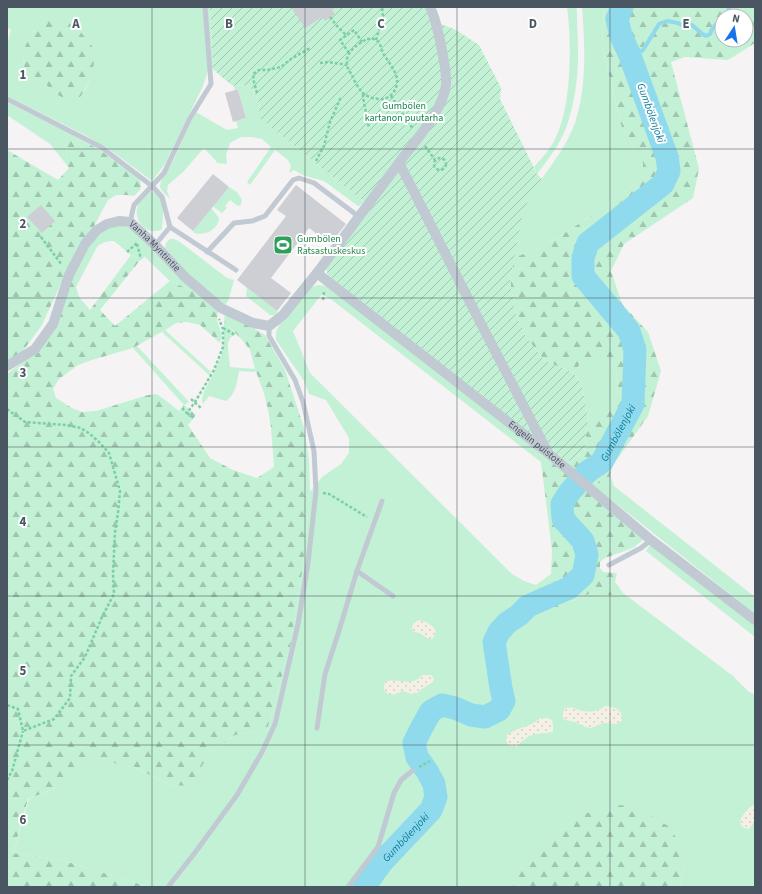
<svg xmlns="http://www.w3.org/2000/svg" width="762" height="894" font-family="'Source Sans 3',sans-serif">
	<defs>
		<pattern id="forest-firs" width="22" height="20" patternUnits="userSpaceOnUse"><rect width="22" height="20" fill="#c3f1d5"/><path d="M5 1l3.5 6h-7zM16 11l3.5 6h-7z" fill="#a0c6b0"/></pattern>
		<pattern id="sand-dots" width="8" height="8" patternUnits="userSpaceOnUse"><rect width="8" height="8" fill="#f5f0e5"/><path d="M2 2h.1M6 6h.1" fill="none" stroke="#d4d0c7" stroke-width="1.8" stroke-linecap="round"/></pattern>
		<pattern id="garden-furrows" width="10" height="10" patternUnits="userSpaceOnUse"><rect width="10" height="10" fill="#c3f1d5"/><path d="M-1 1l2-2M0 10L10 0M9 11l2-2" fill="none" stroke="#a0c6b0"/></pattern>
	</defs>
	<rect width="100%" height="100%" fill="#f5f3f3"/>
	<g fill="#c3f1d5" fill-rule="evenodd">
		<path d="M7,7H210L213,69L208,70L203,86L165,164L152,181L113,152L85,135L7,96V45L11,30L7,27ZM35,31L90,79L86,88L79,99L58,95L53,90L25,70C21,54 25,44 35,31Z"/>
		<path d="M567,7H576L577,11C577,36 580,61 576,85C574,101 570,118 564,133C557,148 547,161 537,174L534,167C540,160 548,152 553,143C572,111 572,44 567,7Z"/>
		<path d="M582,7H604L602,47L622,128L643,163V174L636,183L599,211L557,238L538,248L514,258C517,239 519,215 529,198C532,193 536,188 539,183C552,164 567,145 575,123C587,86 585,45 582,7Z"/>
		<path d="M242,85L250,87L259,101L260,110L278,133L362,200L363,203L359,206H358L324,181L305,176L294,170L289,173L291,166L288,160L275,150L250,185L247,182L271,147L262,139L251,137H241L230,143L226,155L227,164L217,163L216,161L204,148L183,172L168,185L167,191L170,199L163,192L160,187C160,176 170,168 174,159C182,143 187,127 196,112L227,130L238,128L236,121L246,118L238,90L235,91L234,86Z"/>
		<path d="M7,102L67,132L66,164L50,144L7,115Z"/>
		<path d="M229,187L237,192L242,200L241,205L238,206L230,200L225,206L227,208L222,213L219,211L213,206Z"/>
		<path d="M150,191C167,194 163,217 162,229C149,237 134,222 137,209C138,201 144,196 150,191Z"/>
		<path d="M211,208L219,218C218,230 205,236 194,233L193,231Z"/>
		<path d="M113,225L124,226L134,230L195,292L170,281L145,257L141,259L131,255L114,241C107,241 102,242 97,247L76,287V266L101,229Z"/>
		<path d="M170,239H174L180,242L227,278L234,280L228,301L226,304H223L198,285L165,248L166,243Z"/>
		<path d="M319,285L329,287L551,462H541L332,300L322,294L293,331L310,373L512,574L524,581L536,585L541,600L549,608L571,602L591,593L603,596L623,593L733,676L748,691L755,695V887H680L684,863L513,883V887H149L68,862L13,853L29,799L61,786L93,757L136,768L170,785L189,786L211,752L235,735L267,730L290,647L303,566L310,492L322,477L341,464L349,453V438L326,400L309,394L304,381L276,340V332L280,323L310,287Z"/>
		<path d="M247,288L277,311V313L274,315H270L246,296Z"/>
		<path d="M224,321L236,334L231,337L228,343V348L230,367L255,369L256,372L239,371C237,382 236,394 226,401L209,396L203,404L202,400L204,391L211,379L221,357L224,343Z"/>
		<path d="M165,330L211,372L209,375L162,332Z"/>
		<path d="M137,346L189,402L184,405L133,348Z"/>
		<path d="M583,359H604L616,371L618,390L612,408L601,420L588,417L582,386L574,373Z"/>
		<path d="M588,481L614,486L755,597V614Z"/>
		<path d="M649,546H655L755,626V637L646,551Z"/>
	</g>
	<g fill="url(#forest-firs)" fill-rule="evenodd">
		<path d="M604,7H755V43L728,60L685,57L671,62L699,169L693,198L624,244L611,271L622,304L648,332L661,371L648,416L613,465L610,475L614,486L588,481L565,463L584,453L588,417L601,419L612,408L618,390L616,371L604,359H583L574,373L545,361L526,337L516,315L512,293L510,280L514,258L538,248L557,238L599,211L636,183L643,174V163L622,128L602,47ZM722,16H746V40H722Z"/>
		<path d="M50,19C68,21 76,24 86,39C89,42 92,46 94,49C94,52 94,56 94,59C94,74 87,86 79,99L70,101L58,95L53,90L25,70C19,45 31,33 50,19Z"/>
		<path d="M67,132L100,150L139,178C143,188 141,189 134,196L127,195H116L108,200L94,226L78,246L42,325L23,351L7,363V150L58,180L69,168L66,164Z"/>
		<path d="M131,255L141,259L100,310L115,326L170,281L195,292L218,310L217,321L222,334L220,343L200,325L187,322L176,323L165,330L133,348L92,360L78,365L59,379L53,389L56,398L72,408L82,412L96,411L148,395L157,394L165,400L179,411L184,405L196,415L188,425L210,458L233,470L257,478L274,467L271,427L268,410L264,393L255,369L250,350L244,342L224,321L225,314L240,320L265,335L285,370L304,428L309,460L310,492L303,566L290,647L267,730L235,735L211,752L189,786L170,785L136,768L93,758L61,786L28,799L13,853L68,862L149,887H7V374L37,351L76,266V287L79,297L90,310Z"/>
		<path d="M541,462H551L644,539L633,548L605,558L600,562V568L603,572L617,573L615,582L623,593L603,596L591,593L571,602L564,613L549,608L541,600L536,585L551,574L552,550Z"/>
		<path d="M621,805L640,810L670,827L681,847L684,863L680,887H513V883L527,858L559,827L587,813Z"/>
	</g>
	<g fill="url(#sand-dots)">
		<path d="M419,620C427,621 443,630 432,639L427,638L420,633L413,632C411,626 413,622 419,620Z"/>
		<path d="M422,675H431L434,678L433,682L423,688L417,693L411,694L403,691C395,694 391,698 384,690V686L385,682C397,677 412,688 422,675Z"/>
		<path d="M606,706C616,707 623,710 622,721L616,724L603,723L591,728L585,727L575,722L565,720L562,715L565,708C575,706 575,710 584,711C592,713 599,710 606,706Z"/>
		<path d="M540,718H547L552,720L553,725V731C547,734 542,733 536,734C528,735 522,741 516,747L509,745L506,741L507,735C519,726 530,728 540,718Z"/>
		<path d="M755,804C755,814 756,822 749,829C730,827 747,808 755,804Z"/>
	</g>
	<path fill="url(#garden-furrows)" d="M210,7H435L441,24L456,30L479,45L501,88L500,99L537,174L542,179L529,199L523,212L510,280L512,293L516,315L526,337L545,361L574,373L582,386L588,417L584,453L565,463L414,345L328,275L326,269L368,205L278,133L259,117L258,114C263,103 256,96 250,87L242,85L233,86L223,78L213,69Z"/>
	<g fill="none" stroke-linecap="round" stroke-linejoin="round">
		<g stroke="#90daee" stroke-width="4">
			<path d="M728,7L730,11V16"/>
			<path d="M631,58L643,50L659,24L667,21L678,23L685,27L692,25L701,33L706,36L710,34C712,28 716,23 722,20"/>
		</g>
		<path stroke="#90daee" stroke-width="23" id="s1" d="M364,887L382,862L431,810L436,797L434,784L427,771L417,757L414,743L422,727L431,711L442,705L455,708L471,715L485,717L499,710L504,701L501,688L494,642L499,632L507,623L519,615L528,606L569,588L583,575L587,555L583,541L563,519L562,504L569,493L587,472L602,462L633,404L635,350L629,331L583,276V258L588,243L663,184L669,171L667,157L629,53L621,36L617,19L622,7"/>
	</g>
	<g fill="#cdcfd5">
		<path d="M291,7H336L332,10L335,14L325,21L322,17L305,28Z"/>
		<path d="M235,90H238L246,118L233,122L225,93Z"/>
		<path d="M213,174L229,187L193,231L177,218Z"/>
		<path d="M296,185L346,224L330,244L309,228L271,278L291,293L277,311L237,280L286,216L277,210Z"/>
		<path d="M41,205L55,221L42,233L27,217Z"/>
	</g>
	<g fill="none" stroke-linecap="round" stroke-linejoin="round">
		<g stroke="#7ad0a6" stroke-width="2.5" stroke-dasharray="3 2" stroke-linecap="butt">
			<path d="M330,17L337,26L347,36"/>
			<path d="M367,39C370,39 373,38 376,40C381,43 381,49 383,53C387,60 393,67 396,75C400,85 393,99 381,99C374,99 366,97 361,91C358,87 354,81 352,75C350,72 347,68 347,64C345,52 358,44 367,39Z"/>
			<path d="M376,40L383,16L382,7"/>
			<path d="M349,53L340,40L354,30L362,42"/>
			<path d="M320,63L329,62L347,65"/>
			<path d="M257,93L254,82L253,74L259,70H268L281,67L291,59L310,48"/>
			<path d="M363,94V97L369,128"/>
			<path d="M391,96L413,129"/>
			<path d="M425,146L435,160"/>
			<circle cx="440" cy="164" r="6"/>
			<path d="M316,161L324,146L330,122L341,97"/>
			<path d="M41,237L62,265"/>
			<path d="M137,244L141,259"/>
			<path d="M127,252L137,243"/>
			<path d="M323,300L324,292"/>
			<path d="M223,328L232,333L234,335"/>
			<path d="M191,399L201,408"/>
			<path d="M182,408L187,413L195,402L214,370L223,347V329L219,319"/>
			<path d="M7,409L25,422L66,425L81,428L90,434L99,442L109,453L120,491L118,513L115,532L113,574L114,594L102,617L85,657L71,676L70,698L54,719L23,731L18,709L7,705"/>
			<path d="M187,413L194,418"/>
			<path d="M323,493L329,494L367,517"/>
			<path d="M419,767L430,761"/>
			<path d="M7,780L12,771L23,731"/>
		</g>
		<g stroke="#c1cad2" stroke-width="5">
			<path d="M7,99L25,108L101,147L152,186L162,197L170,227L155,245"/>
			<path d="M130,222L134,205L164,173L190,118L211,84L205,7"/>
			<path d="M170,227L236,270"/>
			<path d="M207,252L234,223L252,221L265,216L293,180L299,178L314,183L358,216"/>
			<path d="M609,565L641,548L651,540"/>
			<path d="M357,571L393,596"/>
			<path d="M317,728L325,674L338,634L357,571L382,501"/>
			<path d="M168,887L197,850L237,795L262,752L275,724L298,624L308,563L316,491L314,451L303,402L295,380L269,336V326"/>
			<path d="M348,887L378,847L394,793L401,780L412,771"/>
		</g>
		<g stroke="#c1cad2" stroke-width="10">
			<path d="M399,163C414,142 443,111 446,85C447,72 443,58 441,45C438,32 436,19 430,7"/>
			<path id="s2" d="M317,273L548,453L651,540L755,620"/>
			<path id="s3" d="M7,366L35,349L53,324L69,275L85,244L97,230L107,224L119,221L130,222L155,245L185,277L221,308L253,323L269,326L283,315L317,273L399,163L410,184L478,318L548,453"/>
		</g>
	</g>
	<path fill="none" stroke="#4a5661" stroke-width="1" stroke-opacity="0.55" d="M152,7V887M305,7V887M457,7V887M610,7V887M7,149H755M7,298H755M7,447H755M7,596H755M7,745H755"/>
	<defs>
		<g id="stadium-square" transform="scale(1)"><rect x="-9" y="-9" width="18" height="18" rx="4" fill="#2e9e5b" stroke="#fff"/><path d="M0-5a6.5 5 0 1 0 0 10a6.5 5 0 1 0 0-10ZM-3.5-1.8h7v3.6h-7Z" fill="#fff"/></g>
	</defs>
	<g fill-rule="evenodd">
		<use href="#stadium-square" x="283" y="245"/>
	</g>
	<g text-anchor="middle" dominant-baseline="central" stroke-width="4" stroke-linejoin="round" paint-order="stroke">
		<g font-size="10" fill="#17864f" stroke="#fff">
			<text x="404" y="106">Gumbölen<tspan x="404" dy="12">kartanon puutarha</tspan></text>
		</g>
		<g font-size="10" fill="#27864d" stroke="#fff" text-anchor="start">
			<text x="297" y="239">Gumbölen<tspan x="297" dy="12">Ratsastuskeskus</tspan></text>
		</g>
		<g font-size="10" fill="#4a5661" stroke="#fff">
			<text stroke="none"><textPath href="#s3" startOffset="238">Vanha Myntintie</textPath></text>
			<text stroke="none"><textPath href="#s2" startOffset="279">Engelin puistotie</textPath></text>
		</g>
		<g font-size="11" font-style="italic" fill="#0c7c9b" stroke="#fff">
			<text transform="translate(651 113) rotate(70)">Gumbölenjoki</text>
			<text stroke="none"><textPath href="#s1" startOffset="641">Gumbölenjoki</textPath></text>
			<text stroke="none"><textPath href="#s1" startOffset="65">Gumbölenjoki</textPath></text>
		</g>
	</g>
	<g font-size="13" text-anchor="middle" font-weight="bold" fill="#4a5661" stroke="#fff" stroke-width="4" stroke-linejoin="round" paint-order="stroke">
		<text x="76" y="28">A</text>
		<text x="229" y="28">B</text>
		<text x="381" y="28">C</text>
		<text x="533" y="28">D</text>
		<text x="686" y="28">E</text>
		<text x="23" y="79">1</text>
		<text x="23" y="228">2</text>
		<text x="23" y="377">3</text>
		<text x="23" y="526">4</text>
		<text x="23" y="675">5</text>
		<text x="23" y="824">6</text>
	</g>
	<rect width="762" height="894" fill="none" stroke="#4a5661" stroke-width="16"/>
	<g transform="translate(734 28) rotate(12)"><circle r="19" fill="#ffffff" stroke="#b7bbc0"/>
	<path d="M0-3L7 15L0 10L-7 15Z" fill="#1a73e8"/>
	<text y="-6" font-size="11" font-weight="bold" text-anchor="middle" fill="#4a5661">N</text>
	</g>
</svg>
